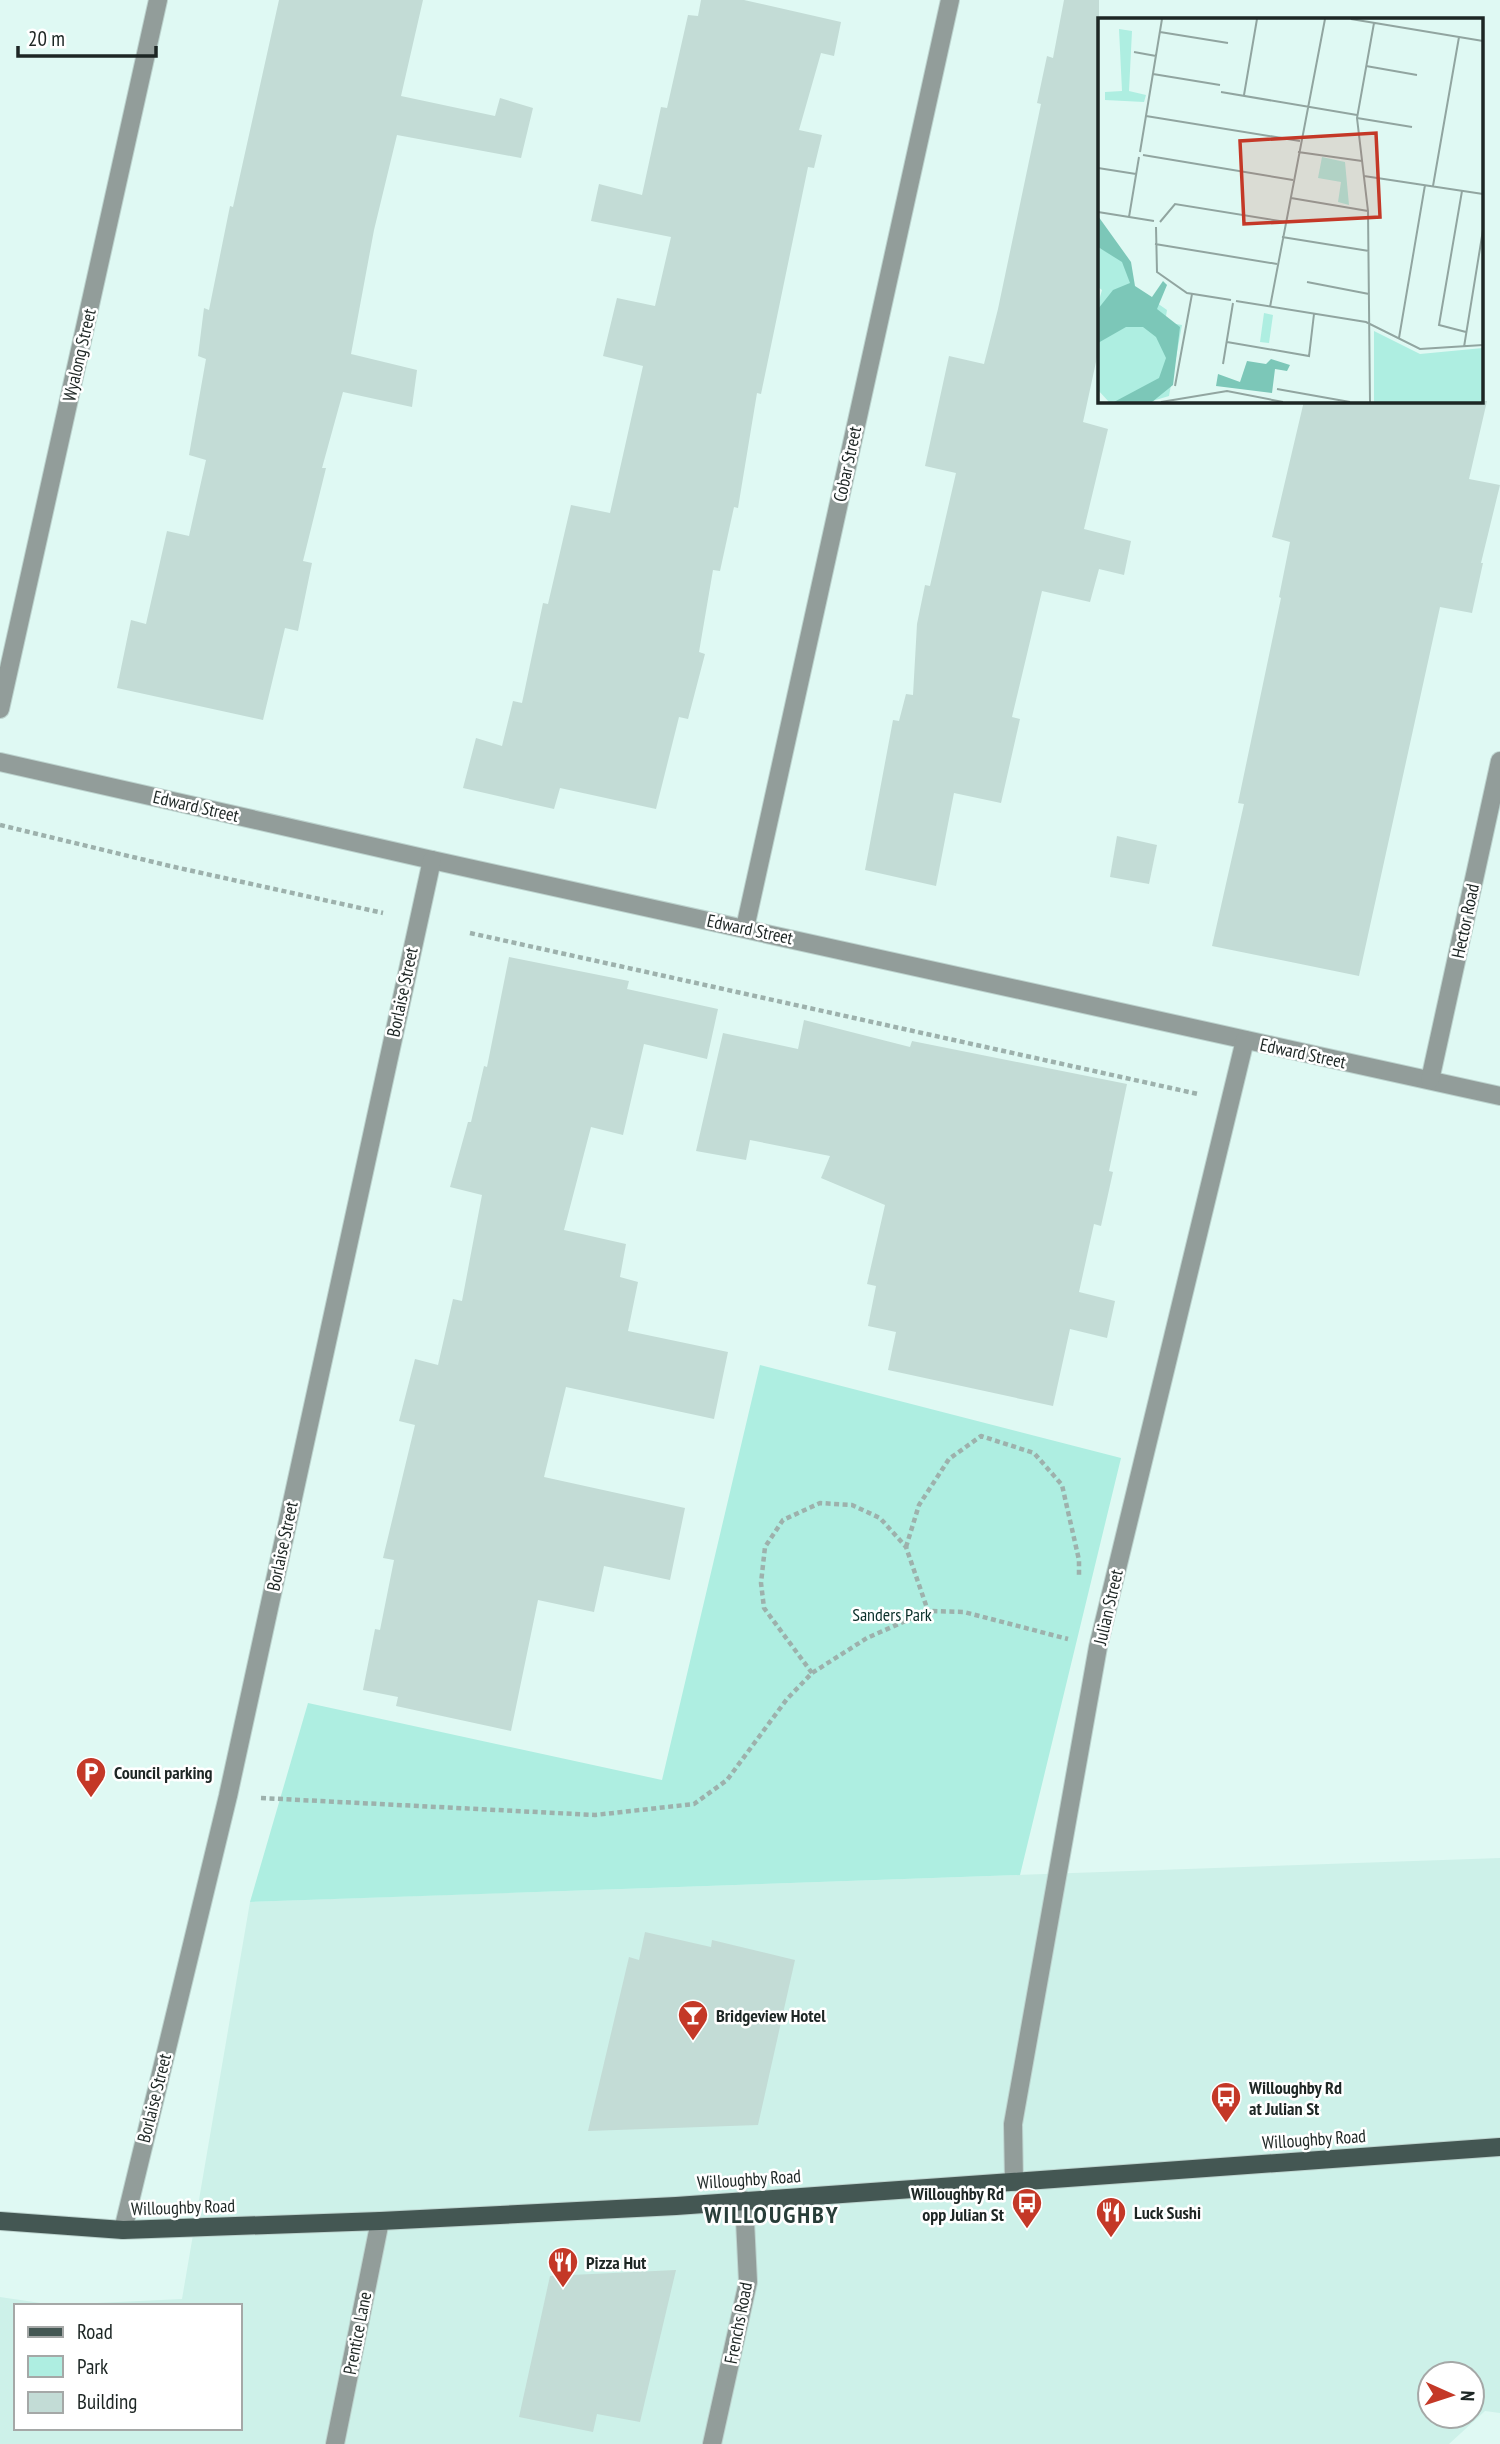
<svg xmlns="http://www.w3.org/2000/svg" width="1500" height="2444" font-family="'PT Sans Narrow',sans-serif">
	<rect width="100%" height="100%" fill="#dff9f3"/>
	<path fill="#cdf1e9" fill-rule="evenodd" d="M1500,1858V2413L1485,2411L1449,2444H0V2297L54,2305L182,2299L250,1902ZM16,2306H240V2428H16ZM1430,2374H1472V2416H1430Z"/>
	<path fill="#aeeee1" d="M760,1365L1121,1458L1020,1875L250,1902L308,1703L662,1780Z"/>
	<g fill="#c3dcd6">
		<path d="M279,0H423L401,96L495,116L500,98L533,108L521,158L397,135L374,230L351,354L417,370L412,407L343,392L322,468H326L303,561L312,563L298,631L285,628L263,720L117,688L131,620L146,624L167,531L189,536L206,460L189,455L206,359L198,356L204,308L209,310L230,206L233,207Z"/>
		<path d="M701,0H744L841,22L834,56L821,53L799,130L822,135L814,168L808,167L761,394L757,393L738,508L734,507L720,571L713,570L699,652L705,654L688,719L679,717L656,809L560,788L554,809L463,788L476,738L502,746L513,701L522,703L543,603L548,604L571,505L610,513L643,366L603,356L617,298L655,306L671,237L591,221L599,184L642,195L661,107L667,108L688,15L698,16Z"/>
		<path d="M1064,0H1099V348L1083,422L1108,429L1084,529L1131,541L1124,575L1099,569L1090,602L1042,591L1012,717L1020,719L1001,803L954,793L936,886L865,870L893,720L899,721L906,694L913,695L917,624L925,585L930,586L956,473L925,466L949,356L984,364L998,309L1041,104L1037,103L1047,56L1053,58Z"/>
		<path d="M1304,401H1487L1469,479L1500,485L1481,563H1483L1472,613L1440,607L1359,976L1212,946L1244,804L1238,803L1281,598L1279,597L1290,542L1272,537Z"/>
		<path d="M1117,836L1157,845L1149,884L1110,877Z"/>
		<path d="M509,957L629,981L627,989L718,1009L707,1059L644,1044L623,1135L591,1127L564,1230L626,1244L620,1277L638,1282L628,1331L728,1352L714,1419L566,1387L544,1477L685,1508L670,1580L604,1566L594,1612L538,1600L511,1731L396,1706L398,1697L363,1690L375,1629L380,1630L394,1560L383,1558L415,1425L399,1421L415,1359L438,1365L453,1299L462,1301L482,1195L450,1187L468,1122H471L484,1066L487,1067Z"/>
		<path d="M804,1020L910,1047L912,1041L1127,1084L1109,1171L1113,1172L1101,1226L1094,1224L1079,1292L1115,1301L1107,1338L1070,1329L1053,1406L888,1370L896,1332L868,1326L876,1286L867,1284L885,1205L821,1178L830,1156L750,1140L746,1160L696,1151L723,1033L798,1049Z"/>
		<path d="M645,1932L711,1947L712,1940L795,1960L758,2125L588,2131L629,1957L639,1960Z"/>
		<path d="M676,2270L640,2422L597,2414L593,2432L519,2417L550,2276Z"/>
	</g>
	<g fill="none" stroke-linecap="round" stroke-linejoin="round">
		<g stroke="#bcd3ce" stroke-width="20">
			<g id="minor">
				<path d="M0,709L158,0"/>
				<path d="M0,762L432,860L1500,1096"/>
				<path d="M745,928L950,0"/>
				<path d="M1430,1080L1500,761"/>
				<path d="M1014,2182L1013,2124L1098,1647L1245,1040"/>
				<path d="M123,2230L228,1796L432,860"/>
				<path d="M335,2444L380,2221"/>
				<path d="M712,2444L748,2282L744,2200"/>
			</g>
		</g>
		<g stroke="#bcd3ce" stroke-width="20">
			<path id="major" d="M0,2221L123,2230L380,2221L676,2206L1500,2147"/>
		</g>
		<g stroke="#9db1ac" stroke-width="4.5" stroke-dasharray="5 3.5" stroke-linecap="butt">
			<path d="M0,825L170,866L383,913"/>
			<path d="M470,933L1198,1094"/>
			<path d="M906,1547L919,1505L949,1459L981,1436L1034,1453L1062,1485L1079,1560V1577"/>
			<path d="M812,1673L764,1608L761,1583L765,1547L783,1520L820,1503L852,1505L880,1518L906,1547L928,1611"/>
			<path d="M261,1798L595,1815L694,1804L727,1780L787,1699L812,1673L867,1638L928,1611L964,1612L1068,1639"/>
		</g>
		<use href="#minor" stroke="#929d9a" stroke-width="18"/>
		<use href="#major" stroke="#445753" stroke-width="18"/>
	</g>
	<defs>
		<g id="parking-pin" transform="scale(1.575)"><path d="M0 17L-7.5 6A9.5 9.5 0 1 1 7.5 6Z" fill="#c43827" stroke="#fff"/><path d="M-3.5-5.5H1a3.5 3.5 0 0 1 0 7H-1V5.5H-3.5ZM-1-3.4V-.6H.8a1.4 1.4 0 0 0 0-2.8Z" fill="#fff"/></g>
		<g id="bar-pin" transform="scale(1.575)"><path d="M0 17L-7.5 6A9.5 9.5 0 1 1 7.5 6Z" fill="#c43827" stroke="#fff"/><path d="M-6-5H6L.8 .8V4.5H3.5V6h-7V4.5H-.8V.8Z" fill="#fff"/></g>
		<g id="bus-pin" transform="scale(1.575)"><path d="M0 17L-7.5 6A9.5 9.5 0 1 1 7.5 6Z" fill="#c43827" stroke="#fff"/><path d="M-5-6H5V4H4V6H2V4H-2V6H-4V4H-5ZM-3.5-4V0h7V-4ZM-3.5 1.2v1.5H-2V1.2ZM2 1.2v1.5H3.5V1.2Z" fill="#fff"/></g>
		<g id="restaurant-pin" transform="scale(1.575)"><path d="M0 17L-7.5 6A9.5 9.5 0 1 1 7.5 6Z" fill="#c43827" stroke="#fff"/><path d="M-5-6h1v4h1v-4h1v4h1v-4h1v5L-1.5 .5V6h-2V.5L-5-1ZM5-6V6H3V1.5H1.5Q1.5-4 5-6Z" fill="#fff"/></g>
	</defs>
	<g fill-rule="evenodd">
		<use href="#parking-pin" x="91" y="1772"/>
		<use href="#bar-pin" x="693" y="2015"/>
		<use href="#bus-pin" x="1226" y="2097"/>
		<use href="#bus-pin" x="1027" y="2203"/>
		<use href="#restaurant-pin" x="1111" y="2212"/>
		<use href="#restaurant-pin" x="563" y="2262"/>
	</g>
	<g text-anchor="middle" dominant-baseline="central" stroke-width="5" stroke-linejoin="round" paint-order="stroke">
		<g font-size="18" fill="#1d2624" stroke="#fff">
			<text transform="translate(79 355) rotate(-77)">Wyalong Street</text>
			<text transform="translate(847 464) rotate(-78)">Cobar Street</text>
			<text transform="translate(196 806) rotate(13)">Edward Street</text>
			<text transform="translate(1465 921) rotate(-78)">Hector Road</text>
			<text transform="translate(750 929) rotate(12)">Edward Street</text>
			<text transform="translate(402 992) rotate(-78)">Borlaise Street</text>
			<text transform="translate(1303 1053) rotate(12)">Edward Street</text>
			<text transform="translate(282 1546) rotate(-78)">Borlaise Street</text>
			<text transform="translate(1108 1607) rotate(-77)">Julian Street</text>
			<text transform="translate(154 2098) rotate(-76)">Borlaise Street</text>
			<text transform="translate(1314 2139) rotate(-4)">Willoughby Road</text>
			<text transform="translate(749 2179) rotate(-4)">Willoughby Road</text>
			<text transform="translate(183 2207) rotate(-2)">Willoughby Road</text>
			<text transform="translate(738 2323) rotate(-79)">Frenchs Road</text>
			<text transform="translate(357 2333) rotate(-79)">Prentice Lane</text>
		</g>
		<g font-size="18" fill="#0b302a" stroke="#fff">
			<text x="892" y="1614">Sanders Park</text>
		</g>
		<g font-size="18" font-weight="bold" fill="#1d2624" stroke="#fff" text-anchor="start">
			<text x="114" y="1772">Council parking</text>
			<text x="716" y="2015">Bridgeview Hotel</text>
			<text x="1249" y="2087">Willoughby Rd<tspan x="1249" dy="21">at Julian St</tspan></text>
			<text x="1004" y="2193" text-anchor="end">Willoughby Rd<tspan x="1004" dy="21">opp Julian St</tspan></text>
			<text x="1134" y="2212">Luck Sushi</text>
			<text x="586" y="2262">Pizza Hut</text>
		</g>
		<g font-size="24" font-weight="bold" letter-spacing="2" fill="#273d38" stroke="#fff">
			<text x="772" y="2214">WILLOUGHBY</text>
		</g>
	</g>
	<g transform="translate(1098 18)">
		<rect width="385" height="385" fill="#dff9f3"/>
		<path d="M21,11L34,13L31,73L48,77L46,84L7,82V74L24,73ZM224,139L247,144L251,187L240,184L243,164L220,160ZM1,214L31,244L33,268L54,282L69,266L59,285L69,292L67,304L84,307L71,378L51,384H11L0,372V286L4,272L0,269V229L11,235ZM166,295L175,297L171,325L162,324ZM276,313L322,336L385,330V384H276Z" fill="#aeeee1"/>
		<path d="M0,198L33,244L37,268L54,279L65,263L69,267L59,291L82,309L75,367L54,384H16L61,360L68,340L58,319L45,309H28L0,325V291L15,272L32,265L24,244L0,229ZM173,341L192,347L189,353L177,351L174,375L118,368L120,356L142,364L149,343L168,346Z" fill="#7cc7b8"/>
		<path fill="none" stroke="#91a5a0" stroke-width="2" d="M253,1L385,23M62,14L130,25M0,15V89M36,34L58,38M268,48L319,57M55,56L122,67M123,74L259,97M146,77L159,1M48,98L202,123M259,100L314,109M42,134L64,1M200,134L264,143M45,137L195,162M0,150L38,156M266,158L385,176M335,168L361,19M364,173L341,307L368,314M193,180L270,193M0,194L56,203M31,199L41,139M62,204L77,186L188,204M58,209L59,254L89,275L133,282M184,219L271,233M57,226L179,246M209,264L271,276M138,283L268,304L322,331L385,327M172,289L227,1M301,320L327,167M129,324L211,338L216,296M366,329L385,212M125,346L135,285M77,368L94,276M179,371L252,384M63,384L129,373L185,384M272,384L270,193L259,100L276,5"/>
		<path fill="#c43827" fill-opacity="0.15" stroke="#c43827" stroke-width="3.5" d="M278,115L282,199L146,206L142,123Z"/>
		<rect width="385" height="385" fill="none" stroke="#1d2624" stroke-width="3.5"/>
	</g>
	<rect x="14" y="2304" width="228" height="126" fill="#ffffff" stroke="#a5a8a7" stroke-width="2"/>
	<rect x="28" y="2327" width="35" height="10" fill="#445753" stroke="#a5a8a7" stroke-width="2"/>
	<text x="77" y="2339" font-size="21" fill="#1d2624">Road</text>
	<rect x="28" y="2356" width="35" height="21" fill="#aeeee1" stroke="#a5a8a7" stroke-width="2"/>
	<text x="77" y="2374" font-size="21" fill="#1d2624">Park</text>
	<rect x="28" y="2392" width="35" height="21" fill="#c3dcd6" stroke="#a5a8a7" stroke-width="2"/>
	<text x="77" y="2409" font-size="21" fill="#1d2624">Building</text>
	<g transform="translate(1451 2395) rotate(93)"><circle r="33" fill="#ffffff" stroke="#a5a8a7" stroke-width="2"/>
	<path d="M0-5L12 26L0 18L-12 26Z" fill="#c43827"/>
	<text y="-10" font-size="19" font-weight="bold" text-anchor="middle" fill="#1d2624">N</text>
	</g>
	<path d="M18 46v10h138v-10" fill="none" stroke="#1d2624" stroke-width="3.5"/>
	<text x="28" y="46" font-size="21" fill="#1d2624" stroke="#ffffff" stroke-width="5" paint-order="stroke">20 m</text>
</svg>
